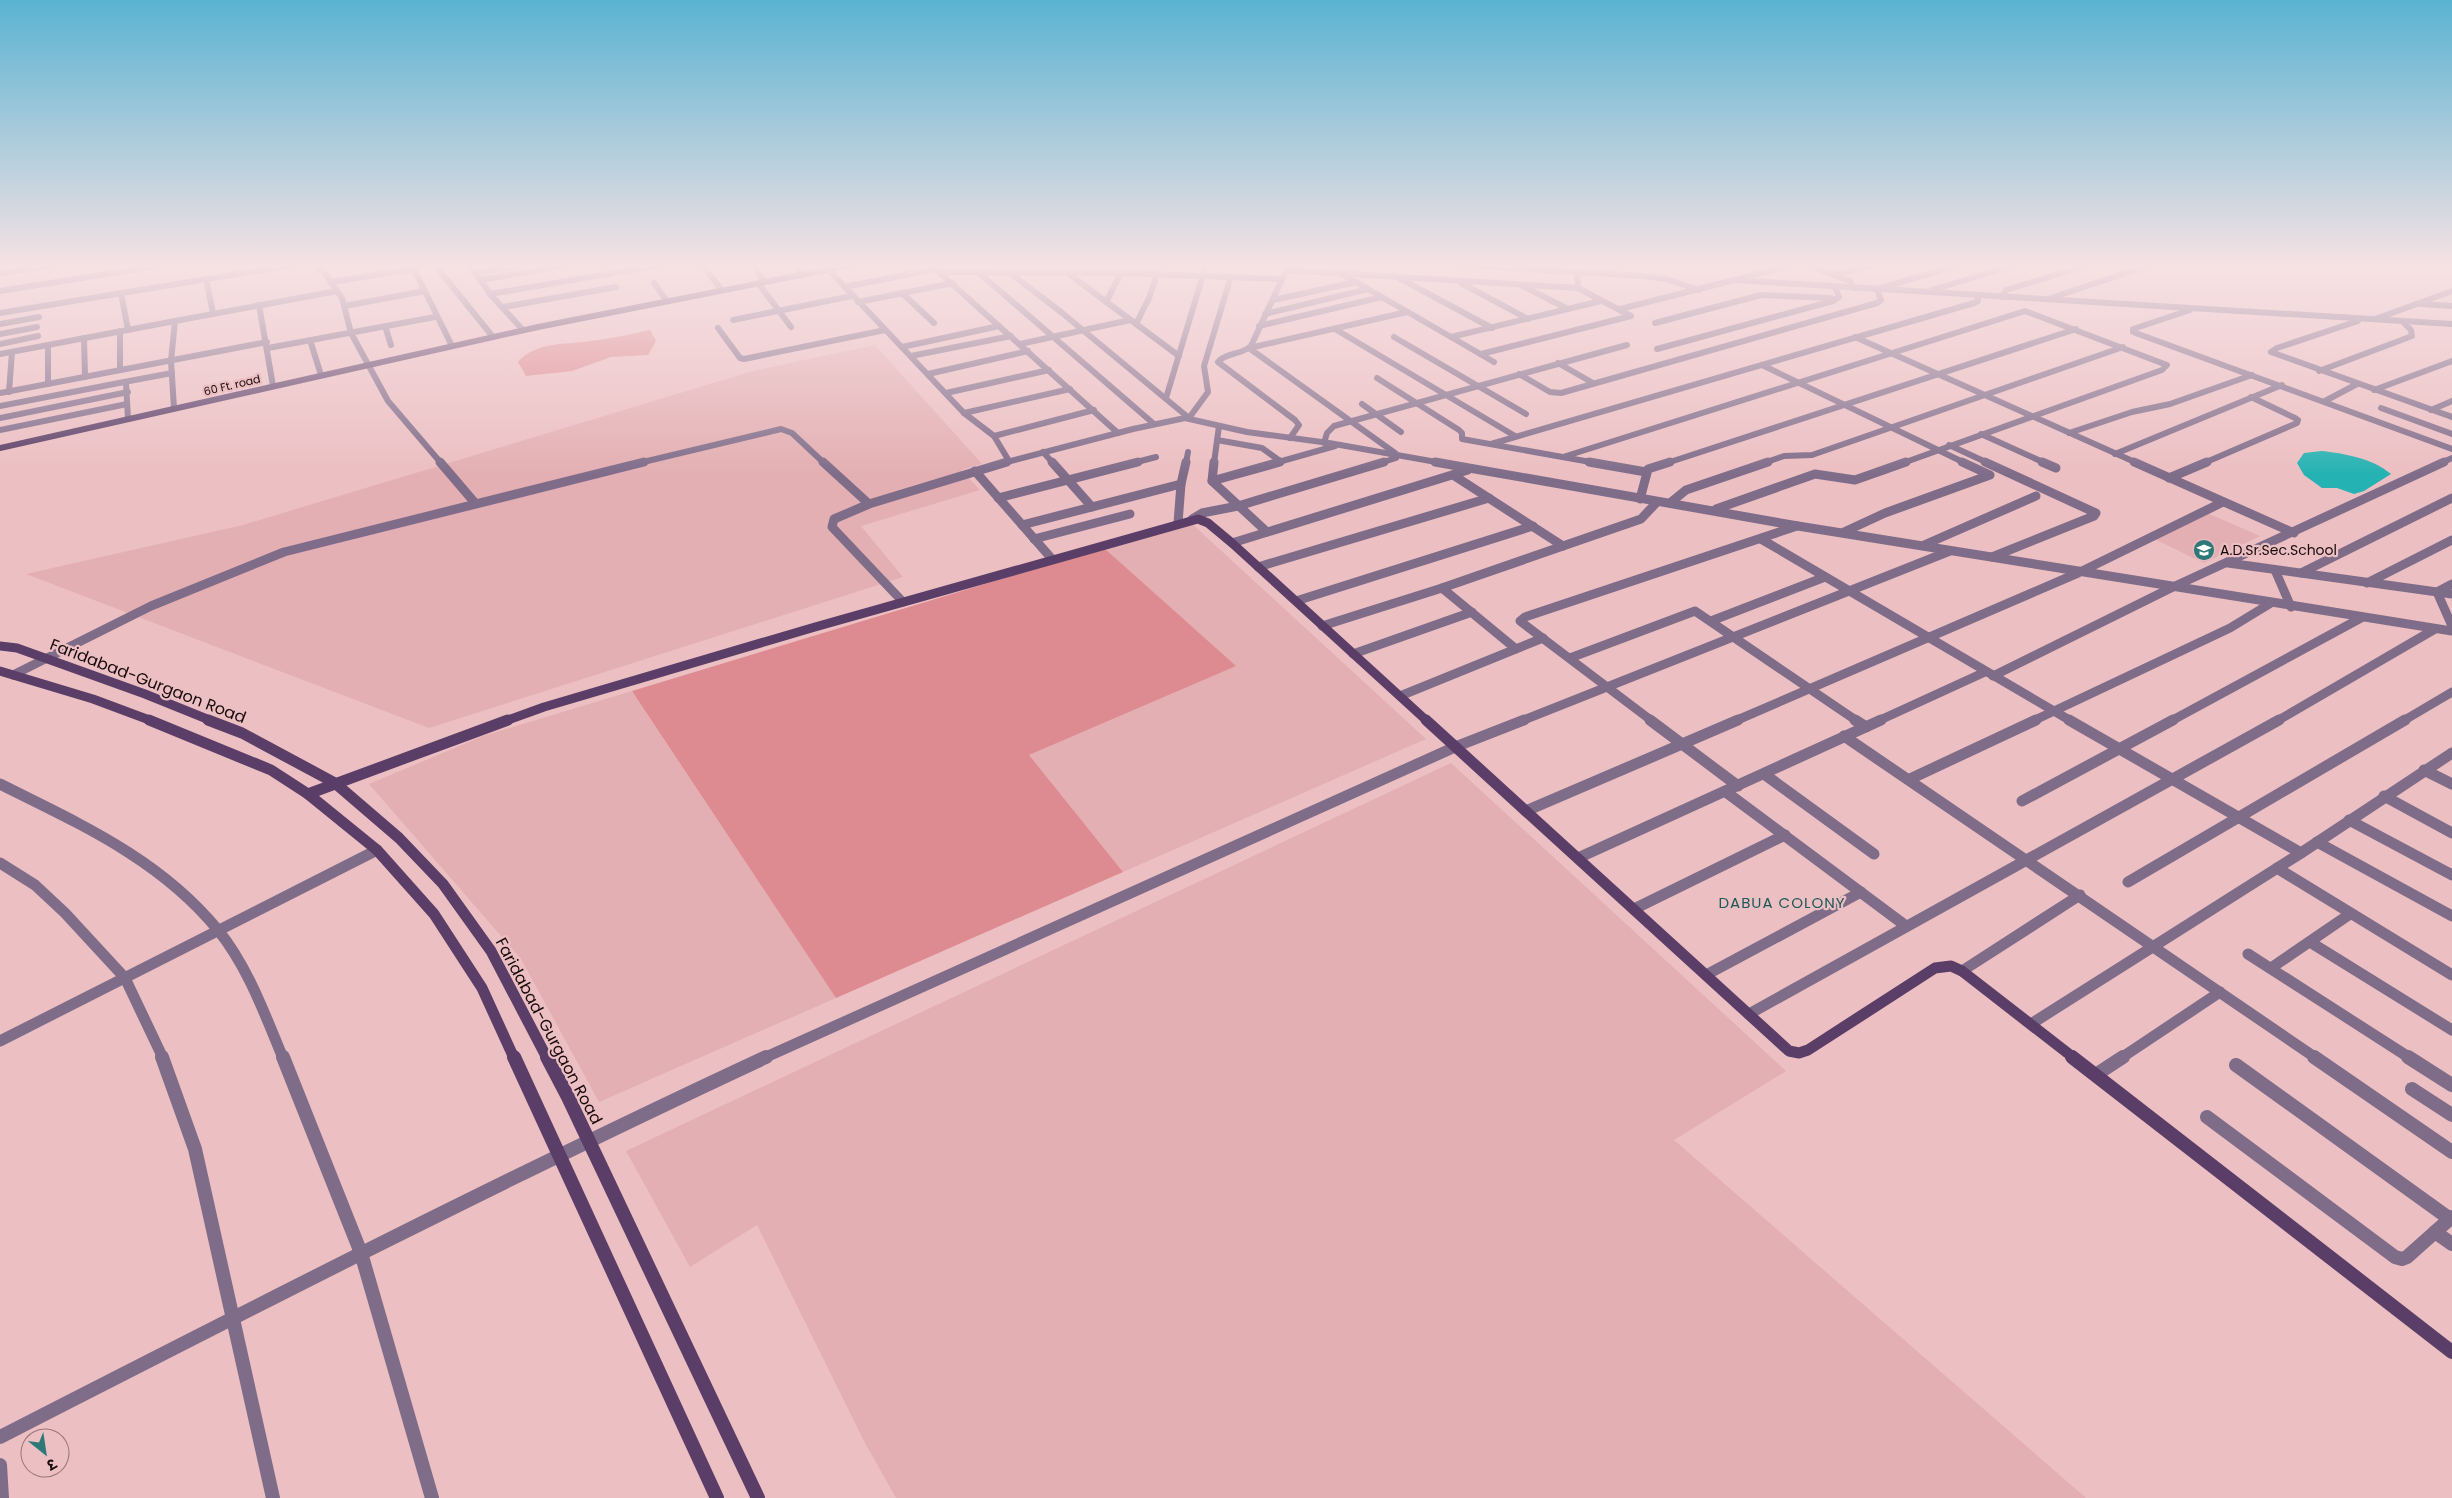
<svg xmlns="http://www.w3.org/2000/svg" width="2452" height="1498" font-family="Poppins,'Noto Sans Devanagari',sans-serif">
	<rect width="100%" height="100%" fill="#ecbfc2"/>
	<g fill="#e3afb2">
		<path d="M875,345L982,464L961,470L980,490L861,526L903,577L429,728L26,574L243,525L753,371Z"/>
		<path d="M2205,512L2260,536L2204,563L2150,537Z"/>
		<path d="M1190,522L1426,739L1123,872L1029,755L1235,666L1104,548Z"/>
		<path d="M632,691L836,998L599,1102L521,959L369,784L483,736Z"/>
		<path d="M1451,763L1786,1071L1674,1140L2086,1498H896L864,1441L757,1225L690,1267L626,1151Z"/>
	</g>
	<g fill="#dd8a90">
		<path d="M650,330L656,341L648,355L611,357L572,371L526,376L518,362C537,341 564,345 590,341C610,339 630,334 650,330Z"/>
		<path d="M1104,548L1236,666L1029,755L1123,872L836,998L632,691Z"/>
	</g>
	<path fill="#25b2b2" d="M2322,451C2346,454 2372,458 2391,474L2364,491L2354,494L2337,488H2322L2304,475L2297,463L2304,453Z"/>
	<g fill="none" stroke-linecap="round" stroke-linejoin="round">
		<g stroke="#7f6c89" stroke-width="6">
			<path d="M314,265L324,272L342,298L351,333L388,401L441,463"/>
			<path d="M470,265L490,294L523,330"/>
			<path d="M702,265L722,290"/>
			<path d="M754,265L764,282"/>
			<path d="M796,265L803,275"/>
			<path d="M931,265L1118,433"/>
			<path d="M1460,265L1644,276L1666,279L1699,290"/>
			<path d="M1808,265L1850,281L1854,288"/>
			<path d="M439,270L493,337"/>
			<path d="M829,270L964,413L994,436L1009,461"/>
			<path d="M1286,270L1578,288"/>
			<path d="M941,272L1121,273L1282,279"/>
			<path d="M978,272L1154,424"/>
			<path d="M0,273L54,265"/>
			<path d="M475,273L522,265"/>
			<path d="M1010,273L1061,312L1189,418"/>
			<path d="M1069,274L1179,356"/>
			<path d="M1342,274L1451,337L1601,301"/>
			<path d="M1284,275L1251,346C1242,355 1226,352 1218,362L1295,420L1299,425L1290,438"/>
			<path d="M1835,275L1874,265"/>
			<path d="M1399,278L1492,328"/>
			<path d="M206,279L213,313"/>
			<path d="M481,280L567,265"/>
			<path d="M1735,280L2452,324"/>
			<path d="M331,282L414,269L452,346"/>
			<path d="M654,283L666,300"/>
			<path d="M758,283L791,327"/>
			<path d="M1461,283L1528,319"/>
			<path d="M1521,285L1568,309"/>
			<path d="M844,287L936,269"/>
			<path d="M1932,290L2015,265"/>
			<path d="M0,291L163,265"/>
			<path d="M121,293L128,330"/>
			<path d="M902,293L934,323"/>
			<path d="M490,294L660,265"/>
			<path d="M2002,297L2006,290L2088,265"/>
			<path d="M2051,298L2150,265"/>
			<path d="M1273,300L1356,282"/>
			<path d="M858,302L953,283"/>
			<path d="M1106,302L1121,273"/>
			<path d="M2421,304L2452,306"/>
			<path d="M259,305L273,386"/>
			<path d="M344,306L425,291"/>
			<path d="M503,307L616,287"/>
			<path d="M1620,309L1793,265"/>
			<path d="M2190,310L2133,329V332L2452,449"/>
			<path d="M0,313L293,265"/>
			<path d="M1265,314L1368,289"/>
			<path d="M2378,318L2452,291"/>
			<path d="M733,320L852,296"/>
			<path d="M175,321L337,291"/>
			<path d="M2358,321L2277,348L2271,352L2452,417"/>
			<path d="M1655,323L1761,295L1831,298"/>
			<path d="M0,324L39,317"/>
			<path d="M1136,324L1149,298L1157,274"/>
			<path d="M385,326L391,345"/>
			<path d="M1259,326L1382,297"/>
			<path d="M718,328L740,358L744,359L885,330"/>
			<path d="M1335,329L1515,436"/>
			<path d="M120,331V370"/>
			<path d="M0,334L37,327"/>
			<path d="M1394,337L1526,414"/>
			<path d="M1451,337L1494,362"/>
			<path d="M1855,337L2137,463"/>
			<path d="M84,338L85,377"/>
			<path d="M310,340L321,375"/>
			<path d="M0,344L38,336"/>
			<path d="M1020,344L1130,320"/>
			<path d="M48,345V384"/>
			<path d="M902,347L999,326"/>
			<path d="M268,348L435,317"/>
			<path d="M1249,348L1395,453"/>
			<path d="M1249,348L1407,312"/>
			<path d="M1657,349L1833,301L1839,297L1835,287"/>
			<path d="M0,354L175,321L171,361L174,408"/>
			<path d="M1481,354L1631,316L1578,288L1577,272"/>
			<path d="M911,356L1011,336"/>
			<path d="M1558,363L1593,383"/>
			<path d="M1762,365L1965,463"/>
			<path d="M2319,371L2412,336L2411,330L2403,322"/>
			<path d="M928,374L1028,351"/>
			<path d="M1519,374L1550,392L1561,393L1877,303L1881,300L1877,289L1960,265"/>
			<path d="M1377,378L1459,430L1462,433V439L1596,463"/>
			<path d="M124,382L172,373"/>
			<path d="M2374,390L2452,361"/>
			<path d="M9,392L12,352"/>
			<path d="M0,393L267,342"/>
			<path d="M946,393L1049,370"/>
			<path d="M1166,398L1206,265"/>
			<path d="M2325,401L2357,384"/>
			<path d="M1362,404L1401,432"/>
			<path d="M0,406L124,382L126,383L128,419"/>
			<path d="M2381,408L2452,434"/>
			<path d="M2431,410L2452,401"/>
			<path d="M964,413L1070,389"/>
			<path d="M0,418L128,392"/>
			<path d="M1189,418L1208,392L1204,366L1231,276"/>
			<path d="M0,430L127,404"/>
			<path d="M2069,433L2132,412L2170,404L2252,375"/>
			<path d="M1981,434L2045,463"/>
			<path d="M994,436L1094,410"/>
			<path d="M1217,440L1262,448L1280,461"/>
			<path d="M1324,443L1327,433L1334,426L1627,345"/>
			<path d="M1491,444L1974,303L1978,301V295"/>
			<path d="M1949,445L1988,463"/>
			<path d="M1043,452L1053,463"/>
			<path d="M2115,454L2282,385"/>
			<path d="M1563,457L2025,311L2167,365L2162,370L1903,463"/>
			<path d="M639,463L781,429L792,433L824,463"/>
			<path d="M1003,463L1133,429L1185,418L1247,432L1329,443L1442,463"/>
			<path d="M1133,463L1156,457"/>
			<path d="M1186,463L1188,452"/>
			<path d="M1214,463L1219,426"/>
			<path d="M1275,463L1335,446"/>
			<path d="M1380,463L1396,458"/>
			<path d="M1667,463L2076,329"/>
			<path d="M1764,463L1784,456L1812,455L2123,347"/>
			<path d="M2204,463L2297,423L2298,420L2295,418L2251,397"/>
			<path d="M2441,463L2452,458"/>
		</g>
		<g stroke="#7f6c89" stroke-width="9">
			<path d="M440,462L475,503"/>
			<path d="M823,462L869,504"/>
			<path d="M1052,462L1092,507"/>
			<path d="M1214,462L1212,481L1267,532"/>
			<path d="M1435,462L1798,526L2452,631"/>
			<path d="M1589,462L1646,472"/>
			<path d="M1985,462L2096,513L2094,516L1992,557"/>
			<path d="M2042,462L2056,468"/>
			<path d="M2134,462L2294,533"/>
			<path d="M975,471L1052,559"/>
			<path d="M1453,475L1563,546"/>
			<path d="M2169,478L2207,462"/>
			<path d="M1212,481L1280,462"/>
			<path d="M998,498L1138,462"/>
			<path d="M1640,499L1648,469L1670,462"/>
			<path d="M1670,503L1686,490L1768,462"/>
			<path d="M1716,509L1815,474L1855,480L1906,462"/>
			<path d="M1192,519L1202,513L1238,506L1384,462"/>
			<path d="M1178,523L1181,484L1186,462"/>
			<path d="M1022,525L1181,484"/>
			<path d="M1844,532L1885,513L1990,475L1962,462"/>
			<path d="M1034,539L1130,514"/>
			<path d="M1761,539L2071,721"/>
			<path d="M1232,543L1468,470"/>
			<path d="M1924,545L2036,496"/>
			<path d="M2228,563L2452,594"/>
			<path d="M1258,567L1489,498"/>
			<path d="M2275,570L2291,607"/>
			<path d="M2301,573L2452,498"/>
			<path d="M2367,583L2452,540"/>
			<path d="M2452,584L2437,592L2452,626"/>
			<path d="M1442,588L1516,649"/>
			<path d="M1296,601L1533,526"/>
			<path d="M903,602L832,527L834,519L869,504L1007,462"/>
			<path d="M1711,621L1825,577"/>
			<path d="M1322,626L1442,588L1641,519L1657,502"/>
			<path d="M1353,654L1472,612"/>
			<path d="M1570,658L1695,611L1857,721"/>
			<path d="M13,675L151,606L284,552L644,462"/>
			<path d="M1993,676L2173,587L2444,462"/>
			<path d="M1400,696L1543,638"/>
			<path d="M1521,721L1950,551"/>
			<path d="M1652,721L1520,621L1525,617L1797,526"/>
			<path d="M1735,721L2078,573L2223,502"/>
			<path d="M1878,721L1985,672"/>
			<path d="M2033,721L2230,628L2271,603"/>
			<path d="M2171,721L2361,618"/>
			<path d="M2277,721L2435,629"/>
			<path d="M2403,721L2452,692"/>
		</g>
		<g stroke="#7f6c89" stroke-width="11">
			<path d="M1650,720L1738,786"/>
			<path d="M1855,720L1866,727"/>
			<path d="M2069,720L2301,853"/>
			<path d="M1844,736L2316,1058"/>
			<path d="M2424,770L2452,784"/>
			<path d="M1764,774L1874,854"/>
			<path d="M1910,779L2036,720"/>
			<path d="M0,784C80,824 160,859 218,930C248,967 265,1015 283,1058"/>
			<path d="M1726,792L1906,926"/>
			<path d="M2384,796L2452,833"/>
			<path d="M2022,801L2173,720"/>
			<path d="M1526,811L1738,720"/>
			<path d="M2349,820L2452,875"/>
			<path d="M2317,842L2452,916"/>
			<path d="M1578,858L1881,720"/>
			<path d="M0,863L35,885L65,913L125,978L163,1058"/>
			<path d="M2277,868L2452,975"/>
			<path d="M2128,882L2405,720"/>
			<path d="M1634,909L1785,835"/>
			<path d="M2310,942L2452,1030"/>
			<path d="M2248,954L2410,1058"/>
			<path d="M2271,968L2350,914"/>
			<path d="M1962,971L2080,895"/>
			<path d="M1706,975L1861,892"/>
			<path d="M1749,1014L2279,720"/>
			<path d="M2031,1024L2301,853L2452,753"/>
			<path d="M0,1041L377,850"/>
			<path d="M764,1058L1455,747L1524,720"/>
			<path d="M2121,1058L2220,992"/>
		</g>
		<g stroke="#7f6c89" stroke-width="14">
			<path d="M162,1057L195,1149L273,1498"/>
			<path d="M283,1057L361,1253L432,1498"/>
			<path d="M2314,1057L2452,1152"/>
			<path d="M2408,1057L2452,1085"/>
			<path d="M2236,1065L2450,1219"/>
			<path d="M2097,1074L2123,1057"/>
			<path d="M2412,1089L2452,1115"/>
			<path d="M2207,1117L2395,1257L2402,1259L2407,1257L2452,1217"/>
			<path d="M2435,1232L2452,1244"/>
			<path d="M0,1437C254,1307 508,1177 766,1057"/>
			<path d="M0,1465L2,1498"/>
		</g>
		<path stroke="#5a3e67" stroke-width="6" d="M0,448L538,327L851,265"/>
		<g stroke="#5a3e67" stroke-width="9">
			<path d="M0,646L17,648L145,694L212,721"/>
			<path d="M0,671L93,699L152,721"/>
			<path d="M505,721L544,707L815,627L1198,519L1208,523L1232,543L1427,721"/>
		</g>
		<g stroke="#5a3e67" stroke-width="11">
			<path d="M149,720L271,770L308,794L377,850L434,914L482,988L514,1058"/>
			<path d="M208,720L242,733L335,783L399,838L443,884L491,951L547,1058"/>
			<path d="M1426,720L1789,1051L1799,1053L1808,1050L1935,968L1951,966L1962,971L2074,1058"/>
			<path d="M308,794L508,720"/>
		</g>
		<g stroke="#5a3e67" stroke-width="14">
			<path d="M514,1057L717,1498"/>
			<path d="M547,1057L568,1097L758,1498"/>
			<path d="M2072,1057L2452,1352"/>
		</g>
	</g>
	<linearGradient id="sky" x2="0" y2="1"><stop stop-color="#5ab3d2"/><stop offset="0.56" stop-color="#f6e2e4"/><stop offset="1" stop-color="#f6e2e4" stop-opacity="0"/></linearGradient>
	<rect width="2452" height="475" fill="url(#sky)"/>
	<defs>
		<g id="school-disc" transform="scale(1.125)"><circle r="9.5" fill="#2f7878" stroke="#ecbfc2"/><path d="M0-5L7-2L0 1L-7-2ZM-4 1L0 2.5L4 1V4Q0 6-4 4Z" fill="#fff"/></g>
	</defs>
	<g fill-rule="evenodd">
		<use href="#school-disc" x="2204" y="550"/>
	</g>
	<g text-anchor="middle" dominant-baseline="central" stroke-width="4.5" stroke-linejoin="round" paint-order="stroke">
		<g font-size="11" fill="#180a0b" stroke="#ecbfc2">
			<text transform="translate(232 385) rotate(-13)">60 Ft. road</text>
		</g>
		<g font-size="14" fill="#180a0b" stroke="#ecbfc2" text-anchor="start">
			<text x="2220" y="550">A.D.Sr.Sec.School</text>
		</g>
		<g font-size="15" letter-spacing="1" fill="#1e5959" stroke="#ecbfc2">
			<text x="1782" y="902">DABUA COLONY</text>
		</g>
		<g font-size="16" fill="#180a0b" stroke="#ecbfc2">
			<text transform="translate(148 681) rotate(21)">Faridabad-Gurgaon Road</text>
			<text transform="translate(549 1031) rotate(62)">Faridabad-Gurgaon Road</text>
		</g>
	</g>
	<g transform="translate(45 1453) rotate(150)"><circle r="24" fill="#ecbfc2" stroke="#977779"/>
	<path d="M0-4L9 19L0 12L-9 19Z" fill="#2f7878"/>
	<text y="-8" font-size="14" font-weight="bold" text-anchor="middle" fill="#180a0b">उ</text>
	</g>
</svg>
